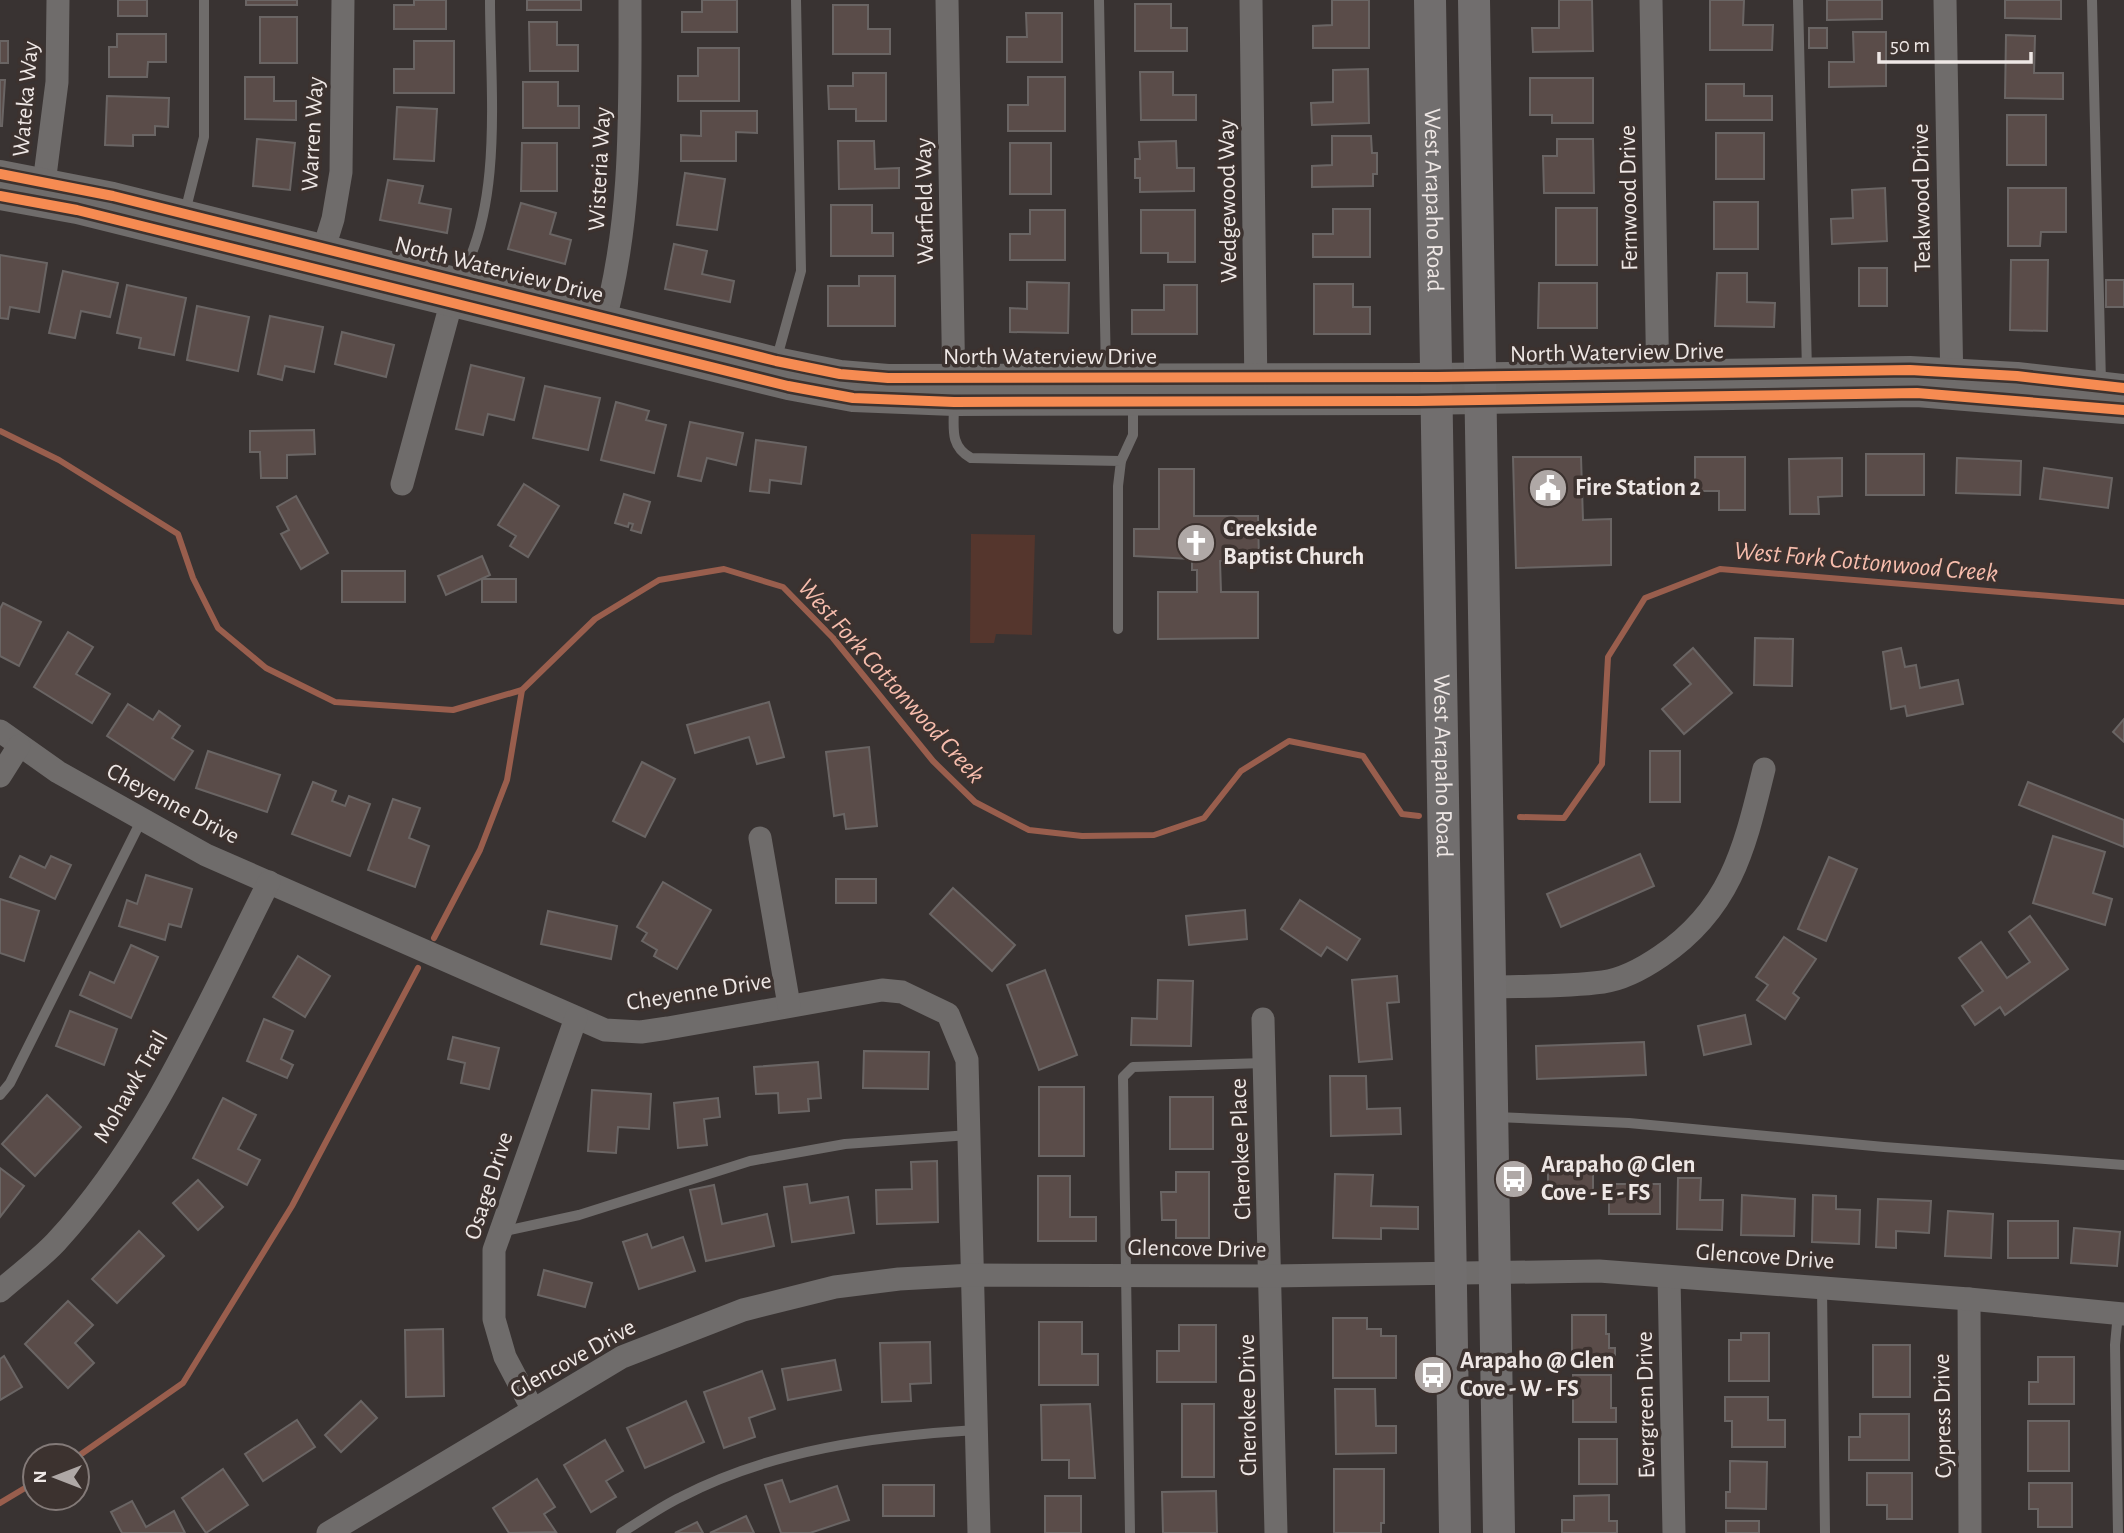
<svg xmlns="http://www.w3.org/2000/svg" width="2124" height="1533" font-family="'Alegreya Sans',sans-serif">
	<rect width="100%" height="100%" fill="#393332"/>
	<path fill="#55362d" d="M971,534L1035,535L1032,635L996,634L994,643H970Z"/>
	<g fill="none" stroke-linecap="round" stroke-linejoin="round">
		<g stroke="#995e4d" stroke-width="6">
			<path d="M0,431L59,460L178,534L193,578L218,628L266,668L335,702L453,710L522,690L595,619L659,580L724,569L783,587L833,638L933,761L975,802L1029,830L1082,836L1154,835L1204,818L1241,771L1289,741L1363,756L1402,814L1419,816"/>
			<path d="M1520,817L1564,818L1602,764L1608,657L1645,598L1720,569L2124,602"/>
			<path d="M434,938L480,850L507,780L522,690"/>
			<path d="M77,1457L183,1383L292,1206L418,968"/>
			<path d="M0,1503L35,1482"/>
		</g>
	</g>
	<g fill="#5a4c49" stroke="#6a6564" stroke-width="2">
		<rect x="118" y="0" width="29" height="16"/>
		<rect x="246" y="0" width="51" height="5"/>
		<path d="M414,0H446V29H394V5H414Z"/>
		<rect x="527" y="0" width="54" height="10"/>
		<path d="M702,0H737V32H682V12H702Z"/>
		<path d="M1332,0H1369V48H1313V26L1332,25Z"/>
		<path d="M1559,0H1592L1593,51L1533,52L1532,28H1559Z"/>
		<path d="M1710,0H1744L1743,25H1773L1772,50H1710Z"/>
		<path d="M1827,0H1882V19L1827,20Z"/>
		<path d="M2005,0H2061V19L2005,18Z"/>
		<path d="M1135,4H1171V28H1187V51H1135Z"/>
		<path d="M833,5H868V29H890V54H833Z"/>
		<path d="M1026,13H1062V62H1007V37H1027Z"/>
		<rect x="260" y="17" width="37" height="46"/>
		<path d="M529,22H557V45H578V71H530Z"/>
		<rect x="1809" y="28" width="18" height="20"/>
		<path d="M1853,32H1886V86L1829,87V62H1854Z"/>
		<path d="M117,34H166V62H148L147,77H109V47H117Z"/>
		<path d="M2006,35L2035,36L2034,73H2063V99L2005,98Z"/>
		<rect x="0" y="41" width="8" height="22"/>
		<path d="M414,41H454V93H394V69H414Z"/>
		<path d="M698,48H739V101H678V76H698Z"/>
		<path d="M1368,69L1369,123L1312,125L1311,103L1333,102V70Z"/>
		<path d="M1140,72H1173V95H1196V120H1141Z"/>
		<path d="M853,73H886V121H856V109H829L828,86H853Z"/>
		<path d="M245,77H274V101H296V120L245,119Z"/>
		<path d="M1028,77H1065V131H1008V105H1028Z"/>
		<path d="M1530,78H1593V123H1552V115H1530Z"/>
		<path d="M0,80H5L2,126H0Z"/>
		<path d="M523,82H558V106H579V128H523Z"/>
		<path d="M1706,84H1744V96H1772V120H1706Z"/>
		<path d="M107,96L169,98L168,127L155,126V135H133V146L105,145Z"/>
		<path d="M397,107L437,109L434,161L394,159Z"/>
		<path d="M701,111H757V133L736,132V161H681V135L701,136Z"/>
		<rect x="2007" y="115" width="39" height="50"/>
		<rect x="1716" y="133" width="48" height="46"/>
		<path d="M1332,136H1371L1372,153H1377V174H1373V186L1312,187V166L1332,165Z"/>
		<path d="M257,139L295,143L290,190L253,186Z"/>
		<path d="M1557,139H1593L1594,193H1544L1543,156H1557Z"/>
		<path d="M838,141H874L875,169L899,168V188L839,189Z"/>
		<path d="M1176,141L1177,168H1194V191L1140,192V178H1135V159H1140L1139,142Z"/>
		<path d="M522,143H557V191H521Z"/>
		<rect x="1010" y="143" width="41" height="51"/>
		<path d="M685,173L725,179L717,230L677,225Z"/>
		<path d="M388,180L423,186L419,203L451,209L447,233L380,220Z"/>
		<path d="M1885,188L1887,241L1832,244L1831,219L1853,218L1852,190Z"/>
		<path d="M2008,188H2066V232H2041L2040,246H2008Z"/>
		<rect x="1714" y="202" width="44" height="47"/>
		<path d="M521,203L556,213L550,234L571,240L565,264L508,249Z"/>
		<path d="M831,205H872V233H893V256H831Z"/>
		<rect x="1556" y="208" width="41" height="57"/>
		<path d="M1333,209H1370V257H1313V234H1333Z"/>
		<path d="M1030,210H1065V260H1010V234H1030Z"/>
		<path d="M1141,210H1195V262H1168V253H1141Z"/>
		<path d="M674,244L707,251L702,274L734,281L730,302L665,289Z"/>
		<path d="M0,255L47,263L39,312L10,307L8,319L0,318Z"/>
		<path d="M2011,260H2048L2047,331L2010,330Z"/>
		<rect x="1859" y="268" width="28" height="38"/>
		<path d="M63,271L118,283L110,317L81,311L75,338L49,333Z"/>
		<path d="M1717,273H1747V302L1775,303L1774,327L1715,326Z"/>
		<path d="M859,276H895V326H828V286H859Z"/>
		<rect x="2106" y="280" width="18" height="27"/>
		<path d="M1027,282L1069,283L1068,333L1010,332V308L1027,309Z"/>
		<path d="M1539,283H1597V328H1538Z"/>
		<path d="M1314,284H1353V307H1370V334H1314Z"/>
		<path d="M127,285L186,298L174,355L139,348L141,338L117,333Z"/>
		<path d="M1164,285H1197V334H1132V310H1164Z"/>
		<path d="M197,306L249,317L238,371L187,360Z"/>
		<path d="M270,316L323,327L314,372L285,366L282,380L258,374Z"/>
		<path d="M342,332L394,345L386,377L335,364Z"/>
		<path d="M471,365L524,378L514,420L488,414L483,435L456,429Z"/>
		<path d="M545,386L600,398L588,450L533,438Z"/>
		<path d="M616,402L649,411L646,420L666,425L654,473L601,460Z"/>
		<path d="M690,422L743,433L736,465L707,458L701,481L678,476Z"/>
		<path d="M314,430L315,454L287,455V478H261L260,452H250V431Z"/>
		<path d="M756,440L806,447L801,484L770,480L769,493L750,491Z"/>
		<rect x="1866" y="454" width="58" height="41"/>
		<path d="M1513,457H1581L1583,520L1611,519V565L1516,568Z"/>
		<path d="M1695,457H1745V510H1719V491H1695Z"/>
		<path d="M1842,458V496L1818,497L1819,514H1790L1789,459Z"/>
		<path d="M1957,458L2021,461L2020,495L1956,493Z"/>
		<path d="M2044,468L2112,478L2108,508L2040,499Z"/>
		<path d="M1159,469H1194V516H1258L1259,560L1220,561L1221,592H1258V638L1158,639V592H1197V570H1192V559L1134,556V529H1159Z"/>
		<path d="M524,484L559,506L528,557L510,546L516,536L498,525Z"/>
		<path d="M624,494L650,502L641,533L631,530L633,524L629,523L628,527L615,523Z"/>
		<path d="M296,496L328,553L301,569L281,534L289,530L277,507Z"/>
		<path d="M482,556L490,575L446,595L438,576Z"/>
		<rect x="342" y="571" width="63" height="31"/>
		<rect x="482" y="579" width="34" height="23"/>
		<path d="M3,603L41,622L19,666L0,656V609Z"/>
		<path d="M68,632L93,647L76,674L110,694L92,723L34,687Z"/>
		<path d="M1755,638L1793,639L1792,686L1754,685Z"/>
		<path d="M1693,648L1732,693L1684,734L1662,709L1691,684L1674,665Z"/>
		<path d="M1901,648L1905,667L1916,665L1920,688L1958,680L1963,704L1907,716L1905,706L1891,709L1883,652Z"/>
		<path d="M769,702L784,757L757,764L749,737L695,753L687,725Z"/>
		<path d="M128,704L153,720L159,711L180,726L172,738L193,751L174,780L107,736Z"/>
		<path d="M2124,719V742L2113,732Z"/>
		<path d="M869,747L877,826L846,829L844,814L834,816L826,752Z"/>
		<path d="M208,751L280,775L267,812L196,788Z"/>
		<rect x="1650" y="751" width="30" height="51"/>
		<path d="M642,762L675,779L645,837L613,821Z"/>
		<path d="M313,782L336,791L332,801L345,806L349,796L370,804L350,856L292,834Z"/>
		<path d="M2028,782L2124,820V847L2019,805Z"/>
		<path d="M393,799L420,808L409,838L429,846L415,887L368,870Z"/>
		<path d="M2053,836L2105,852L2093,893L2112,899L2105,925L2033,903Z"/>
		<path d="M1640,854L1654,886L1561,927L1547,894Z"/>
		<path d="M20,856L45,868L51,856L71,865L55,899L10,877Z"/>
		<path d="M1829,857L1857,869L1826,941L1798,929Z"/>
		<path d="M146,875L192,889L181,927L169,924L165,940L119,926L127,900L137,904Z"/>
		<rect x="836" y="879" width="40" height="24"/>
		<path d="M663,882L711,910L677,969L654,956L657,950L642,941L647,933L637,927Z"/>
		<path d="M953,888L1015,945L992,971L930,914Z"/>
		<path d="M0,899L39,911L24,961L0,953Z"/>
		<path d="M1300,900L1360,939L1347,960L1327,947L1321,956L1281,929Z"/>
		<path d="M1245,910L1247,939L1189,945L1186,916Z"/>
		<path d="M548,911L617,926L611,959L541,944Z"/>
		<path d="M2030,916L2068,969L2005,1015L2000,1007L1975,1025L1962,1006L1983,991L1959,958L1981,942L2007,978L2030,962L2009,932Z"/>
		<path d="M1784,937L1816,959L1793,993L1799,998L1785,1019L1757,1000L1768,985L1756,977Z"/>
		<path d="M131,945L158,957L131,1018L80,995L90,972L114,983Z"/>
		<path d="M298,956L330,976L305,1017L273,997Z"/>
		<path d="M1045,970L1077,1055L1039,1070L1007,985Z"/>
		<path d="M1397,976L1399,1002L1387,1003L1392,1059L1359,1062L1352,980Z"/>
		<path d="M1158,980L1193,981L1191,1046L1131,1045L1132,1018L1157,1019Z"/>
		<path d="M70,1011L117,1029L104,1065L56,1046Z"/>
		<path d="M1745,1015L1751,1044L1704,1055L1698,1026Z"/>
		<path d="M264,1019L293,1031L281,1059L293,1065L287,1078L247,1061Z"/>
		<path d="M453,1037L499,1048L489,1089L461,1083L465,1063L448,1059Z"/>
		<path d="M1644,1042L1646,1075L1537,1079L1536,1046Z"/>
		<path d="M864,1051L929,1052L928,1089L863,1088Z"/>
		<path d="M818,1062L821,1098L808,1099L809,1111L779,1113L778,1093L756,1094L754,1067Z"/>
		<path d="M1330,1076H1366L1367,1109L1400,1108L1401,1134L1331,1136Z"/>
		<rect x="1039" y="1087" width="45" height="69"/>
		<path d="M592,1090L651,1094L649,1129L618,1127L616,1153L588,1151Z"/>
		<path d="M47,1095L81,1127L35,1176L2,1144Z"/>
		<rect x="1170" y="1097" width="43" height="52"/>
		<path d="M223,1098L256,1115L238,1149L260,1160L247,1185L193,1158Z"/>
		<path d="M718,1098L720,1117L704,1119L707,1145L678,1148L674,1103Z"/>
		<path d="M937,1161L938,1222L877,1224L876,1190L912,1189L911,1162Z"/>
		<rect x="1548" y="1165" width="45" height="31"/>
		<path d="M0,1168L24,1186L0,1217Z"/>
		<path d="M1176,1172H1209V1238H1176V1220H1162L1161,1192H1176Z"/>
		<path d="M1335,1174L1373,1175L1371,1206L1418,1207V1229L1381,1228V1239L1333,1238Z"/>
		<path d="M1038,1176H1070V1217H1096V1241H1038Z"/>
		<path d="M1678,1178H1701L1700,1200H1723L1722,1230L1677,1229Z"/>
		<path d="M198,1180L223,1207L198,1230L173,1203Z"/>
		<path d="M807,1184L810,1203L848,1197L854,1233L792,1242L784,1187Z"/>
		<rect x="1609" y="1184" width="51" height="30"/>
		<path d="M714,1185L722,1224L767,1214L774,1246L706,1261L690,1190Z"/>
		<path d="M1742,1195L1795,1199L1794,1236L1741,1235Z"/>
		<path d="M1813,1195L1836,1196V1209L1860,1210L1859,1244L1812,1242Z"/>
		<path d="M1878,1199L1931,1201L1929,1233L1896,1231V1248L1876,1247Z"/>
		<path d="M1948,1211L1993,1214L1991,1258L1945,1256Z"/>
		<rect x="2008" y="1221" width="50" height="37"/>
		<path d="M2074,1228L2120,1232L2117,1266L2071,1263Z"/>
		<path d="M139,1231L164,1256L117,1303L92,1279Z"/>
		<path d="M647,1234L652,1248L683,1237L695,1271L639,1289L623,1242Z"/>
		<path d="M544,1270L592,1283L585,1307L538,1295Z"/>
		<path d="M68,1301L93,1325L75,1343L94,1363L68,1388L25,1344Z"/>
		<path d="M1572,1315H1606V1334H1609V1348H1615V1362H1572Z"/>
		<path d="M1333,1318H1367V1329H1381V1336H1396V1378H1333Z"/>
		<path d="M1039,1322H1082V1354H1098V1385H1039Z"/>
		<path d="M1179,1325H1216V1382H1157V1351H1179Z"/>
		<path d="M443,1329L444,1396L406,1397L405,1330Z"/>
		<path d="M1741,1333H1769V1381H1729V1340H1741Z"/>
		<path d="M930,1342L931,1383L910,1384L911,1401L882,1402L880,1343Z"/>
		<rect x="1873" y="1345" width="37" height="52"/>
		<path d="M4,1356L22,1387L0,1400V1359Z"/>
		<path d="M2038,1357H2074V1404H2029V1382H2038Z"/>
		<path d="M835,1360L841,1390L788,1400L782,1369Z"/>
		<path d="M762,1371L775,1409L749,1418L755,1437L724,1448L704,1392Z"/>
		<path d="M1573,1375H1611V1408H1616V1422H1573Z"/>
		<path d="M1335,1389H1375L1376,1426H1396V1453L1336,1454Z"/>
		<path d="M1725,1397H1768V1420H1785V1447H1732V1421H1725Z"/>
		<path d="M361,1401L377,1418L341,1452L325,1435Z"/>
		<path d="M686,1401L704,1442L645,1468L627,1428Z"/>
		<path d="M1090,1404L1095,1478H1069V1460H1042L1041,1405Z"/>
		<rect x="1182" y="1404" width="32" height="73"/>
		<path d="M1860,1414H1909V1460H1849V1437H1860Z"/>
		<path d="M297,1420L315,1447L263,1481L245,1454Z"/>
		<rect x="2028" y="1421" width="41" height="50"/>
		<rect x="1579" y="1439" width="38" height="45"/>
		<path d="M605,1440L623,1471L606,1481L616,1497L591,1512L564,1465Z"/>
		<path d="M1730,1461L1767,1462L1766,1509L1726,1508V1492H1730Z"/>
		<path d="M223,1469L248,1505L206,1533L182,1498Z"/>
		<path d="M1334,1469H1384V1523H1381V1533H1334Z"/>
		<path d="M1867,1473H1912V1519H1887V1505H1867Z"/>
		<path d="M537,1479L555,1507L544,1514L556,1532L509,1533L493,1508Z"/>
		<path d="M782,1480L790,1502L837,1486L849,1520L810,1533H781L765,1485Z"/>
		<path d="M2029,1483H2072V1527H2038V1509H2029Z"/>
		<rect x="883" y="1485" width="51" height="31"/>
		<path d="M1216,1491L1217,1533H1163L1162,1492Z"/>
		<path d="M1609,1495V1521H1617V1533H1562V1520H1574V1496Z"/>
		<rect x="1045" y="1496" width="36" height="37"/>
		<path d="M132,1501L146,1527L174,1511L185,1533H122L111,1512Z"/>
		<path d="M746,1516L754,1533H710Z"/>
		<rect x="1726" y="1521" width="33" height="12"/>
		<path d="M697,1522L703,1533H675Z"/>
	</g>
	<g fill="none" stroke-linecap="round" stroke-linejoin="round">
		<g stroke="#6f6c6b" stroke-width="10">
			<path d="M1099,0L1106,375"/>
			<path d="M1798,0L1807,371"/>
			<path d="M2092,0L2101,383"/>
			<path d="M185,212L204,137V0"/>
			<path d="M459,280C504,204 490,87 490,0"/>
			<path d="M776,361L801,271L796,0"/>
			<path d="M954,404C954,427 949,446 971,458L1121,461L1118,486V629"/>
			<path d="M1121,461L1133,435V403"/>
			<path d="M0,1095L10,1083L142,819"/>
			<path d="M1496,1117L1629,1123L1884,1147L2124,1165"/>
			<path d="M501,1232L579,1215L750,1161L845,1144L969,1135"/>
			<path d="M1822,1288L1825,1533"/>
			<path d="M621,1533C641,1521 660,1507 681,1497C771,1450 876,1436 976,1430"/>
			<path d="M1130,1533L1123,1077L1133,1067L1264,1063"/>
			<path d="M2118,1533L2115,1345L2118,1313"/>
		</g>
		<g stroke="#6f6c6b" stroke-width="23">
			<path d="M947,0L954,392"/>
			<path d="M1251,0L1256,392"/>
			<path d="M1651,0L1658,389"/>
			<path d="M1945,0L1952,389"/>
			<path d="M42,199L57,82L58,0"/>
			<path d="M319,264L333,219L341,172L343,0"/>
			<path d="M601,334C633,224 630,113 630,0"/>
			<path d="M402,484L455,289"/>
			<path d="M0,731L58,772L206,855L605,1030L641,1032L668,1028L882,990L902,992L948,1014L967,1060L979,1533"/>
			<path d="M0,776L19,746"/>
			<path d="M760,838L789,1005"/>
			<path d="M1491,987C1528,986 1566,987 1603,982C1624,979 1645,967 1661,956C1732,908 1745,846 1764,769"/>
			<path d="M1263,1019L1276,1533"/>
			<path d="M1669,1277L1674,1533"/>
			<path d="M0,1291C18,1275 39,1260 56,1242C151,1139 206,1006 269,882"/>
			<path d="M1969,1299L1970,1533"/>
			<path d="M533,1410L505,1357L494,1319V1250L576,1018"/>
			<path d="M328,1533L622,1357L743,1310L835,1287L899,1279L973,1275L1272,1276L1599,1271L1969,1299L2124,1314"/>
		</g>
		<g stroke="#6f6c6b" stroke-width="28">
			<path d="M0,174L113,196L776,361L840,374L888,378L1437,377L1910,370L2017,376L2124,388"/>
			<path d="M0,196L77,210L788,386L853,398L954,402L1417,401L1917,393L2124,410"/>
		</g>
		<g stroke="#716e6e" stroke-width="32">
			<path id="s1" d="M1430,0L1455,1533"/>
			<path d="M1474,0L1499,1533"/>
		</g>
		<g stroke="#3c322f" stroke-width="15">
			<g id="cycleway">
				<path d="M0,174L113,196L776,361L840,374L888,378L1437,377L1910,370L2017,376L2124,388"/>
				<path d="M0,196L77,210L788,386L853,398L954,402L1417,401L1917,393L2124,410"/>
			</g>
		</g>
		<use href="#cycleway" stroke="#f68b52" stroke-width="10"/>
	</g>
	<defs>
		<g id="civic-disc" transform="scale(2.0125)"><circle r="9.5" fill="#afa8a6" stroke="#3c322f"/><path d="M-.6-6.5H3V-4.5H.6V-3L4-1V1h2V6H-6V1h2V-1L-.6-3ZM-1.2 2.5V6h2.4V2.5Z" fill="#fff"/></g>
		<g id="church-disc" transform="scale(2.0125)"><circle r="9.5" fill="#afa8a6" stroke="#3c322f"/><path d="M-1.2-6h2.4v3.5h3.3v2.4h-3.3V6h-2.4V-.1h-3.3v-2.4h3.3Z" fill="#fff"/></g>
		<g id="bus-disc" transform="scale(2.0125)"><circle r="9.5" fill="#afa8a6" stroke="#3c322f"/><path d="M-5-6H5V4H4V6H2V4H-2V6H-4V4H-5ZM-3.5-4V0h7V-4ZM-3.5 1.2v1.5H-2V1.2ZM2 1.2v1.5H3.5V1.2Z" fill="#fff"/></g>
	</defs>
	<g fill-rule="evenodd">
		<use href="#civic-disc" x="1548" y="488"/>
		<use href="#church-disc" x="1196" y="543"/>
		<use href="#bus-disc" x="1514" y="1179"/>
		<use href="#bus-disc" x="1433" y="1375"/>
	</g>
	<g text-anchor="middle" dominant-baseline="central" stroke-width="7" stroke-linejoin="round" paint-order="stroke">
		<g font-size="24" fill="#eee7e5" stroke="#3c322f">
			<text transform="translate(26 99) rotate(-85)">Wateka Way</text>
			<text transform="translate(313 134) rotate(-87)">Warren Way</text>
			<text transform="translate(600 169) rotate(-87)">Wisteria Way</text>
			<text transform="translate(1629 198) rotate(-91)">Fernwood Drive</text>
			<text transform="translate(1922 198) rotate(-91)">Teakwood Drive</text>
			<text stroke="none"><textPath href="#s1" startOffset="200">West Arapaho Road</textPath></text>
			<text transform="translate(925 201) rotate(-91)">Warfield Way</text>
			<text transform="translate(1228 201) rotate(-91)">Wedgewood Way</text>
			<text transform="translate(499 270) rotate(14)">North Waterview Drive</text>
			<text transform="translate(1617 353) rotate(-1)">North Waterview Drive</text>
			<text x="1050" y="357">North Waterview Drive</text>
			<text stroke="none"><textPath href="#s1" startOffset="766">West Arapaho Road</textPath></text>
			<text transform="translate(173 804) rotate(28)">Cheyenne Drive</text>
			<text transform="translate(699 992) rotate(-9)">Cheyenne Drive</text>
			<text transform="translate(131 1087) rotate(-60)">Mohawk Trail</text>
			<text transform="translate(1241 1149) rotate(-92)">Cherokee Place</text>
			<text transform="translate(489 1186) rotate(-72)">Osage Drive</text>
			<text transform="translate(1197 1249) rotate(1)">Glencove Drive</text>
			<text transform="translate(1765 1257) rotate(4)">Glencove Drive</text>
			<text transform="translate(573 1359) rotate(-29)">Glencove Drive</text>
			<text transform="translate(1248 1405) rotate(-91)">Cherokee Drive</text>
			<text transform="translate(1646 1405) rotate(-91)">Evergreen Drive</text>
			<text transform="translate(1943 1416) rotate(-91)">Cypress Drive</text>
		</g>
		<g font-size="24" font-weight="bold" fill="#eee7e5" stroke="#3c322f" text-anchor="start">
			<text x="1575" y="488">Fire Station 2</text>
			<text x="1223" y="529">Creekside<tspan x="1223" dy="28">Baptist Church</tspan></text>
			<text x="1541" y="1165">Arapaho @ Glen<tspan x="1541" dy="28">Cove - E - FS</tspan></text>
			<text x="1460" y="1361">Arapaho @ Glen<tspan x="1460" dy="28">Cove - W - FS</tspan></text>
		</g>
		<g font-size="26" font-style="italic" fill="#f7bdad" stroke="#3c322f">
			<text transform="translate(1866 562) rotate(5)">West Fork Cottonwood Creek</text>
			<text transform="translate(891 681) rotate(48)">West Fork Cottonwood Creek</text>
		</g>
	</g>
	<g transform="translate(56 1477) rotate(270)"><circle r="33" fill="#3c322f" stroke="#837a78" stroke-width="2"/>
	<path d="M0-5L12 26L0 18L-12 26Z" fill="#afa8a6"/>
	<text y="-10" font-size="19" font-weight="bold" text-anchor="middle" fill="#eee7e5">N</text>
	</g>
	<path d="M1879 52v10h152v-10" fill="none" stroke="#eee7e5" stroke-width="3.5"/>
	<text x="1890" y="52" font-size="21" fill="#eee7e5" stroke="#3c322f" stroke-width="5" paint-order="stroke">50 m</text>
</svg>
